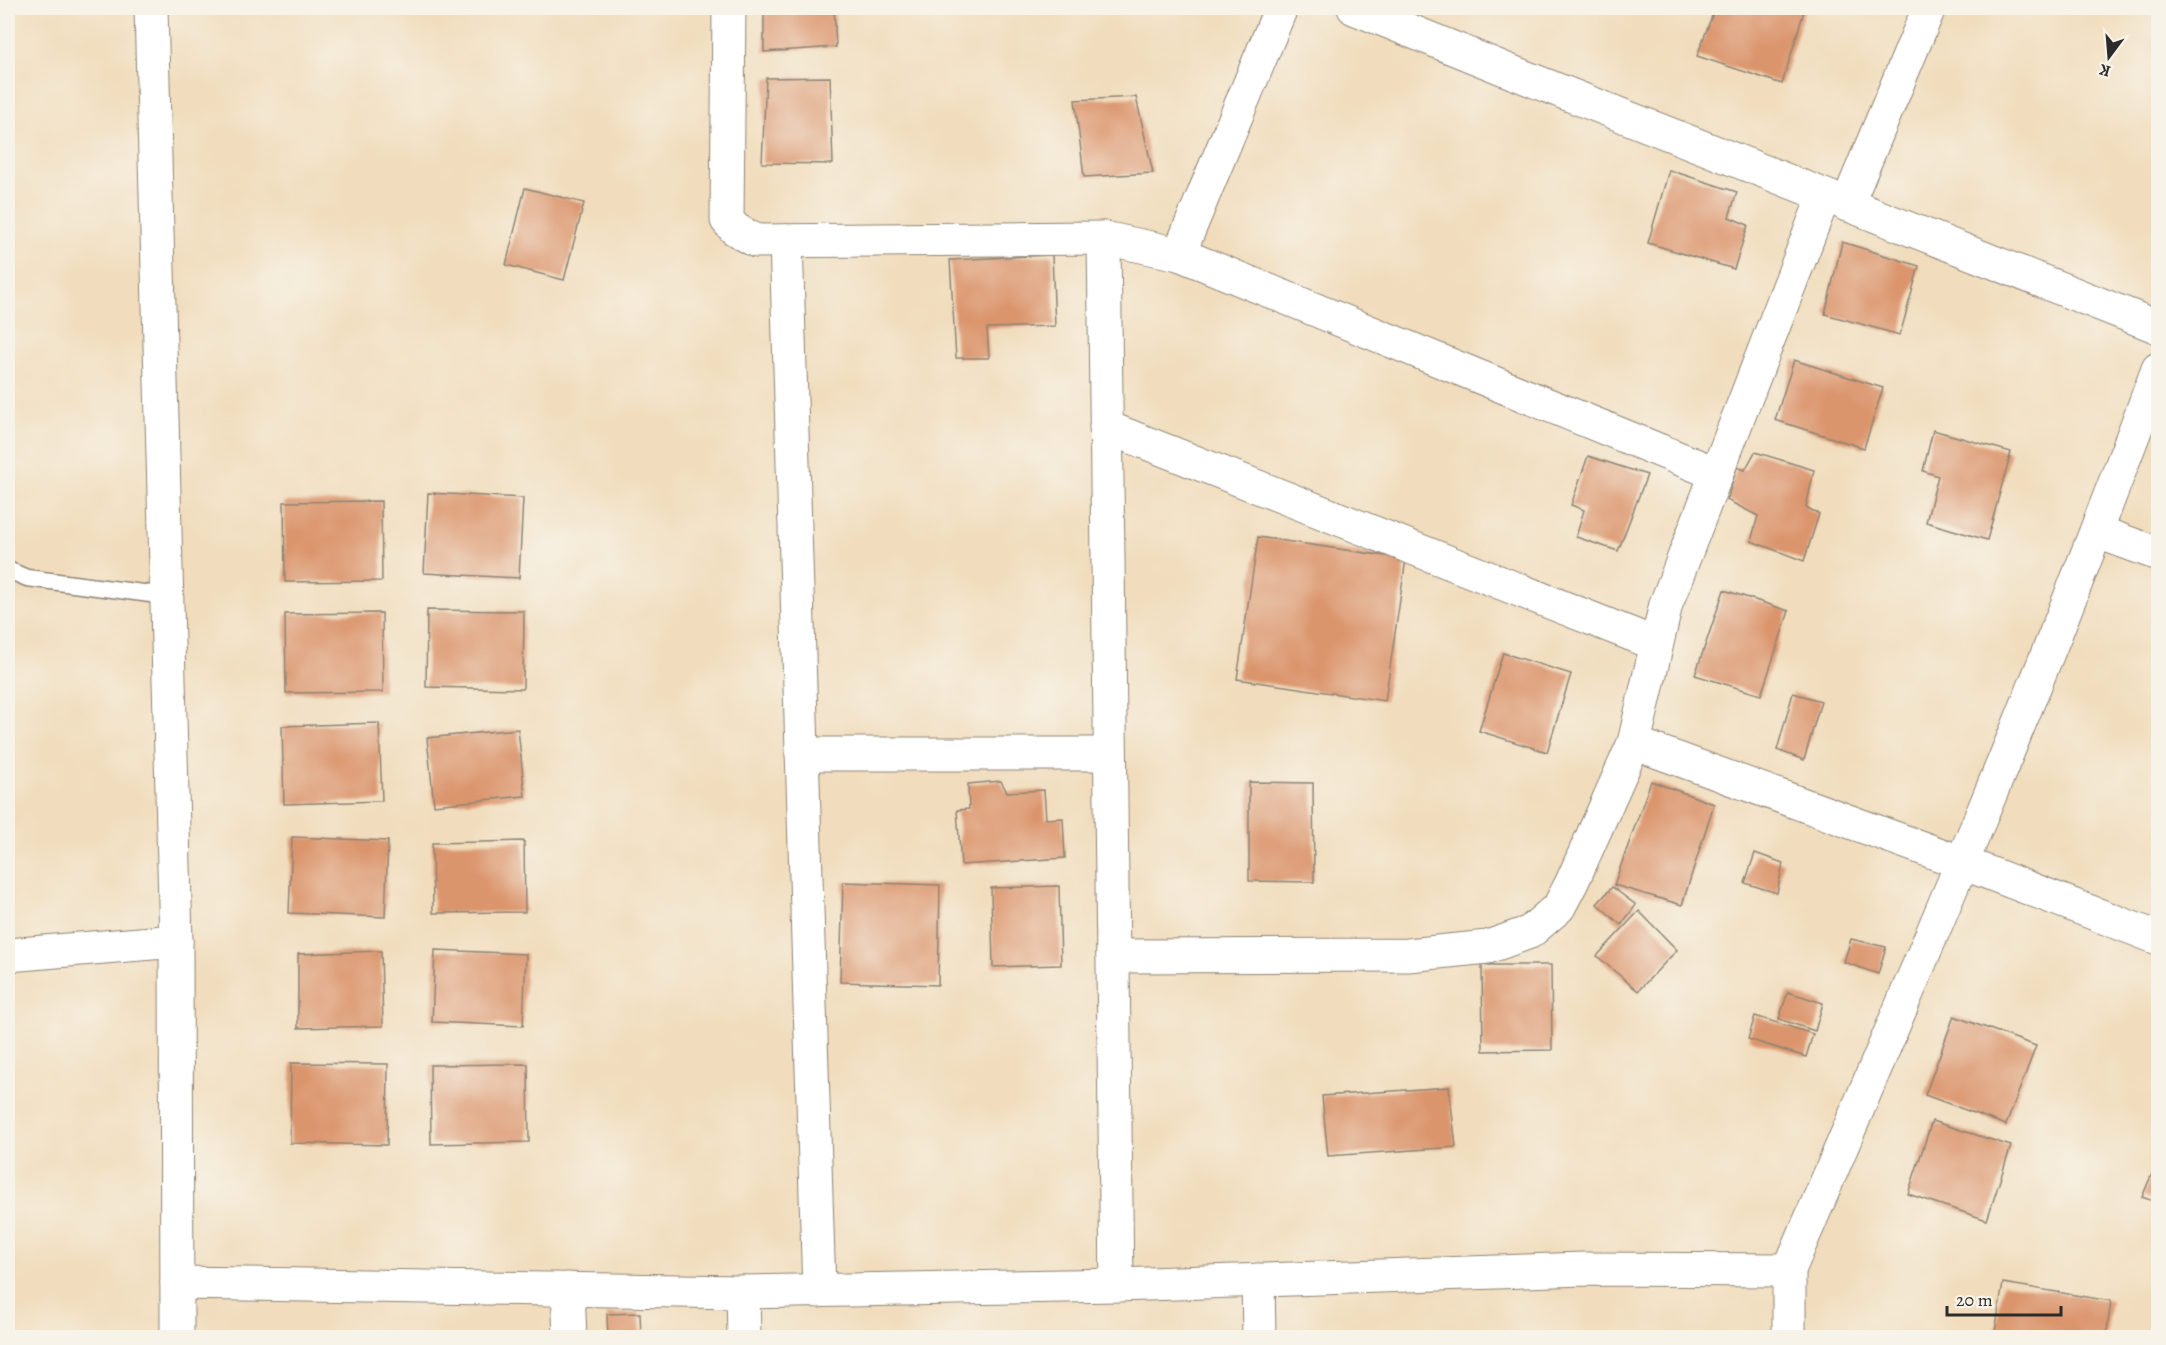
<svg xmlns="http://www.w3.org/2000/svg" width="2166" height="1345" font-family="Alegreya,serif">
	<rect width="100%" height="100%" fill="#f7f3e8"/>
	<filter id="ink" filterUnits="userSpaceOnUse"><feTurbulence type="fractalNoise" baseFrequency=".0167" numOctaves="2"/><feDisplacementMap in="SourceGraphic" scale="12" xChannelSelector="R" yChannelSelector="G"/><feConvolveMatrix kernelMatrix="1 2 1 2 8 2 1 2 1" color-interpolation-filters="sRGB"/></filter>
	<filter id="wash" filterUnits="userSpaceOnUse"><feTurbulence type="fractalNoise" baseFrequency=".008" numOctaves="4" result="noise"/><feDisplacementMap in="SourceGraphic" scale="24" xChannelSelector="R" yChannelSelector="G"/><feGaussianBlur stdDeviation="1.35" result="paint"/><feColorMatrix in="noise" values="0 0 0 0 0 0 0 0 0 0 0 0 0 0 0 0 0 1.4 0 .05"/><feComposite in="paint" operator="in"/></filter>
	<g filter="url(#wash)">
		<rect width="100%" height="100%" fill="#f1ddbd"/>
		<g id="blocks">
			<g fill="#db956d">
				<path d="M764,8H834L836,47L764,52Z"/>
				<path d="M1715,8H1805L1782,84L1697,56Z"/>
				<path d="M830,77L833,164L762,163L766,78Z"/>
				<path d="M1136,97L1153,173L1084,177L1075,100Z"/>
				<path d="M1669,170L1737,192L1729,217L1748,225L1734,269L1648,243Z"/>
				<path d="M525,188L584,203L564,280L506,265Z"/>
				<path d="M1842,242L1919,266L1900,335L1825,314Z"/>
				<path d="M1052,255L1055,326L987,328L989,358H956L950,260Z"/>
				<path d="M1794,360L1883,388L1864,448L1775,420Z"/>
				<path d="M1933,430L2011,452L1987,540L1926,522L1938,476L1923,471Z"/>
				<path d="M1755,452L1814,470L1806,507L1819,514L1804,561L1751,541L1758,516L1727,500L1737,467L1745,470Z"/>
				<path d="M1588,456L1647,475L1618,551L1576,537L1584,510L1571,505Z"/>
				<path d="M428,493L523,498L519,578L424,573Z"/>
				<path d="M381,501L382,581L285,582L284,502Z"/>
				<path d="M1258,537L1406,559L1385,701L1237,679Z"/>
				<path d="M1724,590L1789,611L1761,695L1695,675Z"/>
				<path d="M427,610L524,611L523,689L426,687Z"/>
				<path d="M382,613L383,692L286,693L285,614Z"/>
				<path d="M1503,653L1571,674L1547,752L1479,731Z"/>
				<path d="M1793,693L1821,701L1804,760L1777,750Z"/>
				<path d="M379,723L382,801L284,804L282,726Z"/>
				<path d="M518,729L525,796L434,805L427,738Z"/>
				<path d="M1001,781L1007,792L1044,790L1046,819L1063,818L1065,858L961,865L957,810L969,809L968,784Z"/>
				<path d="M1651,781L1714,804L1682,905L1614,885Z"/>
				<path d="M1249,782L1313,783L1314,882L1249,881Z"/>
				<path d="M292,837L388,841L385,917L289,913Z"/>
				<path d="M524,841L525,912L433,913L432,843Z"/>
				<path d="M1755,853L1783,863L1777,893L1745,883Z"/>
				<path d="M843,882L940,885L938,985L840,982Z"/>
				<path d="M1059,886L1061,965L993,967L991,888Z"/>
				<path d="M1612,887L1636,905L1621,925L1597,904Z"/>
				<path d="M1639,911L1677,950L1638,991L1597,956Z"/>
				<path d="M1851,939L1886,947L1878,974L1844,962Z"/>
				<path d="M435,950L526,954L523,1026L432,1022Z"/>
				<path d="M381,951L383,1026L298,1028V954Z"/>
				<path d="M1482,965H1551L1552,1050L1483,1051Z"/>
				<path d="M1788,992L1823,1003L1815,1031L1779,1019Z"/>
				<path d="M1755,1016L1813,1034L1806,1057L1748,1039Z"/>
				<path d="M1954,1016L2036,1046L2006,1125L1925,1095Z"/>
				<path d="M291,1063L388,1064L387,1145L290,1143Z"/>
				<path d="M528,1064L529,1142L431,1144L430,1065Z"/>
				<path d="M1449,1087L1456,1147L1328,1156L1322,1096Z"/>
				<path d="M1932,1121L2011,1146L1987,1220L1908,1194Z"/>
				<path d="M2154,1169L2158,1170V1203L2142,1197Z"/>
				<path d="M2003,1283L2111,1301L2106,1338H1994Z"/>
				<path d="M640,1313L641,1338H608L607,1314Z"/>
			</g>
		</g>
	</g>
	<g filter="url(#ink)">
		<use href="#blocks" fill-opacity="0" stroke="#8e8474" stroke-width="1.5"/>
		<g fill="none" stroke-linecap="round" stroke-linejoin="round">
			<g stroke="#8e8474" stroke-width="19">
				<path id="lane" d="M8,570L27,578L166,596"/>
			</g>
			<g stroke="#8e8474" stroke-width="35">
				<g id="street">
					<path d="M729,8L727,220L735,229L756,241L1104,238L1179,254L1281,8"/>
					<path d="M1354,8L1512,72L2158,327"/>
					<path d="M1847,205L1929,8"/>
					<path d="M1104,238L1117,1285"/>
					<path d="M786,241L819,1291"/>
					<path d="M1179,254L1717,474"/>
					<path d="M1106,427L1656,644"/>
					<path d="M2098,532L2158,554"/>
					<path d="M1634,743L1963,863L2158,938"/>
					<path d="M802,754H1110"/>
					<path d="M8,955L176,941"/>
					<path d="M1113,956L1408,955L1488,947L1530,932L1559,907L1572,882L1634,743L1666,604L1824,196"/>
					<path d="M1258,1280L1259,1338"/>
					<path d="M177,1283L743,1292L1117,1285L1584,1269L1789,1270"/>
					<path d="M568,1289L570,1338"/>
					<path d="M743,1292L744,1338"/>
					<path d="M1789,1338V1270C1917,971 2045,673 2158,369"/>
				</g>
			</g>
			<g stroke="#8e8474" stroke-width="35">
				<path id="secondary" d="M151,8L176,941L177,1338"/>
			</g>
			<use href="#lane" stroke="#fff" stroke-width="16"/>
			<use href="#street" stroke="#fff" stroke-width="33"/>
			<use href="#secondary" stroke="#fff" stroke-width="33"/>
		</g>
	</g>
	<rect width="2166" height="1345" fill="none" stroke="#f7f3e8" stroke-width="30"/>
	<g transform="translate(2109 57) rotate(196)" stroke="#f7f3e8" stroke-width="4.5" paint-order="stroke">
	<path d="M0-4.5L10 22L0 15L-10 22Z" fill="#2b2b2b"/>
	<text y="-9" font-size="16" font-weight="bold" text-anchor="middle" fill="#2b2b2b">K</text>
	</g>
	<path d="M1947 1306v9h114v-9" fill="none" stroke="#2b2b2b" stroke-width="3"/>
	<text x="1956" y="1306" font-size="18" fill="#2b2b2b" stroke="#f7f3e8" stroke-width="4.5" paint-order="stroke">20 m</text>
</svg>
